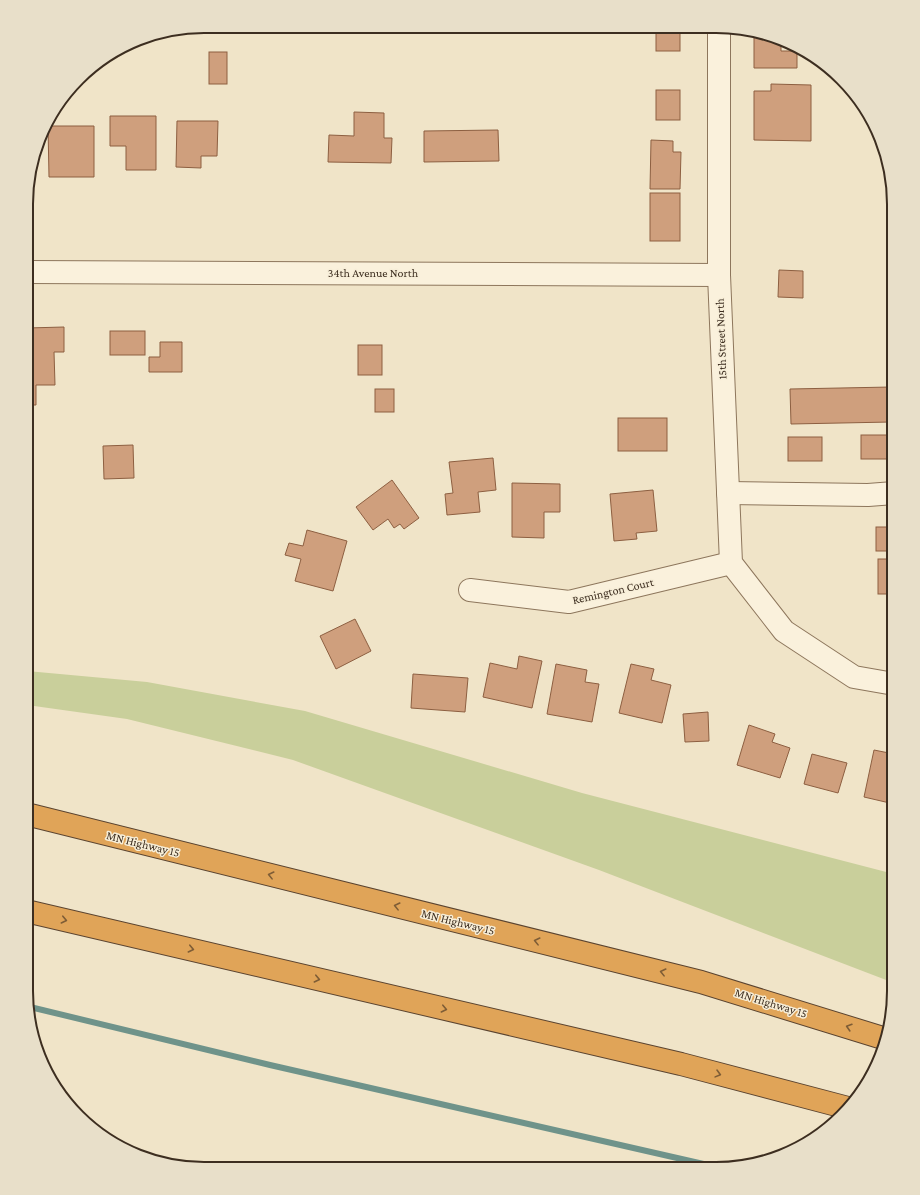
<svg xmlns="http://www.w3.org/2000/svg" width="920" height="1195" font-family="'Crimson Pro',serif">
	<rect width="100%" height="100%" fill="#f0e4c8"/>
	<path fill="#c9cf9b" d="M27,671L147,682L305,711L582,793L894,874V983L599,870L293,760L127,719L27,705Z"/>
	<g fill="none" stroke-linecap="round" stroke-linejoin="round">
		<path stroke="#6f938a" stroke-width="6" d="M30,1007L270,1065L721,1168"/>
	</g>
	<g fill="#cf9f7d" stroke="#8d5f41">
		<rect x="656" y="27" width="24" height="24"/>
		<path d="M754,33L781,43V51H797V68H754Z"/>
		<rect x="209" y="52" width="18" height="32"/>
		<path d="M771,84L811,85V141L754,140V91H771Z"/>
		<rect x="656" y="90" width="24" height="30"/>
		<path d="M354,112L384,113V138H392L391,163L328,162L329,135L354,136Z"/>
		<path d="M110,116H156V170H126V146H110Z"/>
		<path d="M177,121H218L217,156H201V168L176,167Z"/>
		<path d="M48,126H94V177H49Z"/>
		<path d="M498,130L499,161L424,162V131Z"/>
		<path d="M651,140L673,141V152H681L680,189H650Z"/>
		<path d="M32,168V203H28V180Z"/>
		<rect x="650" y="193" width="30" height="48"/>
		<path d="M779,270L803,271V298L778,297Z"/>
		<path d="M64,327V352H54L55,385H36V405H27V328Z"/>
		<rect x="110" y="331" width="35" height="24"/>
		<path d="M160,342H182V372H149V357H160Z"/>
		<rect x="358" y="345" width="24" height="30"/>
		<path d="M891,387V422L791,424L790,389Z"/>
		<rect x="375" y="389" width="19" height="23"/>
		<rect x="618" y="418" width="49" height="33"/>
		<rect x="861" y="435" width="32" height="24"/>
		<rect x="788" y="437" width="34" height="24"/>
		<path d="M133,445L134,478L104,479L103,446Z"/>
		<path d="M493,458L496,490L478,492L480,512L447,515L445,494L453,493L449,462Z"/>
		<path d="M392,480L419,518L404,529L400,524L394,528L388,519L373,530L356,507Z"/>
		<path d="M512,483L560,484V512H544V538L512,537Z"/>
		<path d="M653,490L657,531L636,533L637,539L614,541L610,494Z"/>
		<rect x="876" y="527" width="18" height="24"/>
		<path d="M307,530L347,541L333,591L295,581L301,559L285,555L289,543L303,546Z"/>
		<rect x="878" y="559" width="16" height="35"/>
		<path d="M355,619L371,651L336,669L320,636Z"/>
		<path d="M519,656L542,661L532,708L483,697L490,663L517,669Z"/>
		<path d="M556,664L587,670L585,682L599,684L592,722L547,714Z"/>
		<path d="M631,664L654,669L651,680L671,685L662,723L619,713Z"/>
		<path d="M413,674L468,678L465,712L411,708Z"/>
		<path d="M708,712L709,741L685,742L683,714Z"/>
		<path d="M749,725L775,734L772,742L790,748L780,778L737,765Z"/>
		<path d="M874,750L894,754V804L864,797Z"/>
		<path d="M812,754L847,763L838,793L804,784Z"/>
	</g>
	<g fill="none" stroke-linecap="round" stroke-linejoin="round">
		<g stroke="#8d765c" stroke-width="24">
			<g id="minor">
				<path d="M719,27V275L731,563L784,631L854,677L894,684"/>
				<path d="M27,272L719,275"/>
				<path d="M728,493L868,495L894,493"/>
				<path d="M470,590L569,602L731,563"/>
			</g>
		</g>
		<g stroke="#5b4430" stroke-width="24">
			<g id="highway">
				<path d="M26,814L701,982L886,1039"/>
				<path d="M26,911L681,1064L848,1108"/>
			</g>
		</g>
		<use href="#minor" stroke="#faf1dc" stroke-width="22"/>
		<use href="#highway" stroke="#e0a458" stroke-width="22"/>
	</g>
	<defs><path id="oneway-chevron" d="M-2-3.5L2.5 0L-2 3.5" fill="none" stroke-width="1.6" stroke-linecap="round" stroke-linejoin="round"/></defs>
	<g stroke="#7e5d36">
		<use href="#oneway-chevron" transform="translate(271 875) rotate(-166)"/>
		<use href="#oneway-chevron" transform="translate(397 906) rotate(-166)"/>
		<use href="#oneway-chevron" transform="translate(64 920) rotate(13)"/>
		<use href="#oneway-chevron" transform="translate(537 941) rotate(-166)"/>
		<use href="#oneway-chevron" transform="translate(191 949) rotate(13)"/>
		<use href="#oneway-chevron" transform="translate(663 972) rotate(-166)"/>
		<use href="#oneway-chevron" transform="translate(317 979) rotate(13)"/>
		<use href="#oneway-chevron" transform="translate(444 1009) rotate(13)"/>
		<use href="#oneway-chevron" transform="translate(849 1027) rotate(-163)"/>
		<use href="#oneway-chevron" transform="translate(718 1074) rotate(15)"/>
	</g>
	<g text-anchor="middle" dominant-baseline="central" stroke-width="3" stroke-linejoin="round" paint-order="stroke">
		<g font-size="12" fill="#3d2e20" stroke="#f7eed8">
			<text x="373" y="273">34th Avenue North</text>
			<text transform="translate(721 339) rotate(-92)">15th Street North</text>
			<text transform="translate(613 591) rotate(-13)">Remington Court</text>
			<text transform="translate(143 844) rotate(14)">MN Highway 15</text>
			<text transform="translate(458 922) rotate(14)">MN Highway 15</text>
			<text transform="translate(771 1003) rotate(17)">MN Highway 15</text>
		</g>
	</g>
	<path d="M0 0H920V1195H0ZM204 33H716A171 171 0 0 1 887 204V991A171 171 0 0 1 716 1162H204A171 171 0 0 1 33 991V204A171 171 0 0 1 204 33Z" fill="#e8dfc9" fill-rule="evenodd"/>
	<path fill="none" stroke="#3d2e20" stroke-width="2" d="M204 33H716A171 171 0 0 1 887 204V991A171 171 0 0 1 716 1162H204A171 171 0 0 1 33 991V204A171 171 0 0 1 204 33Z"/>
</svg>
